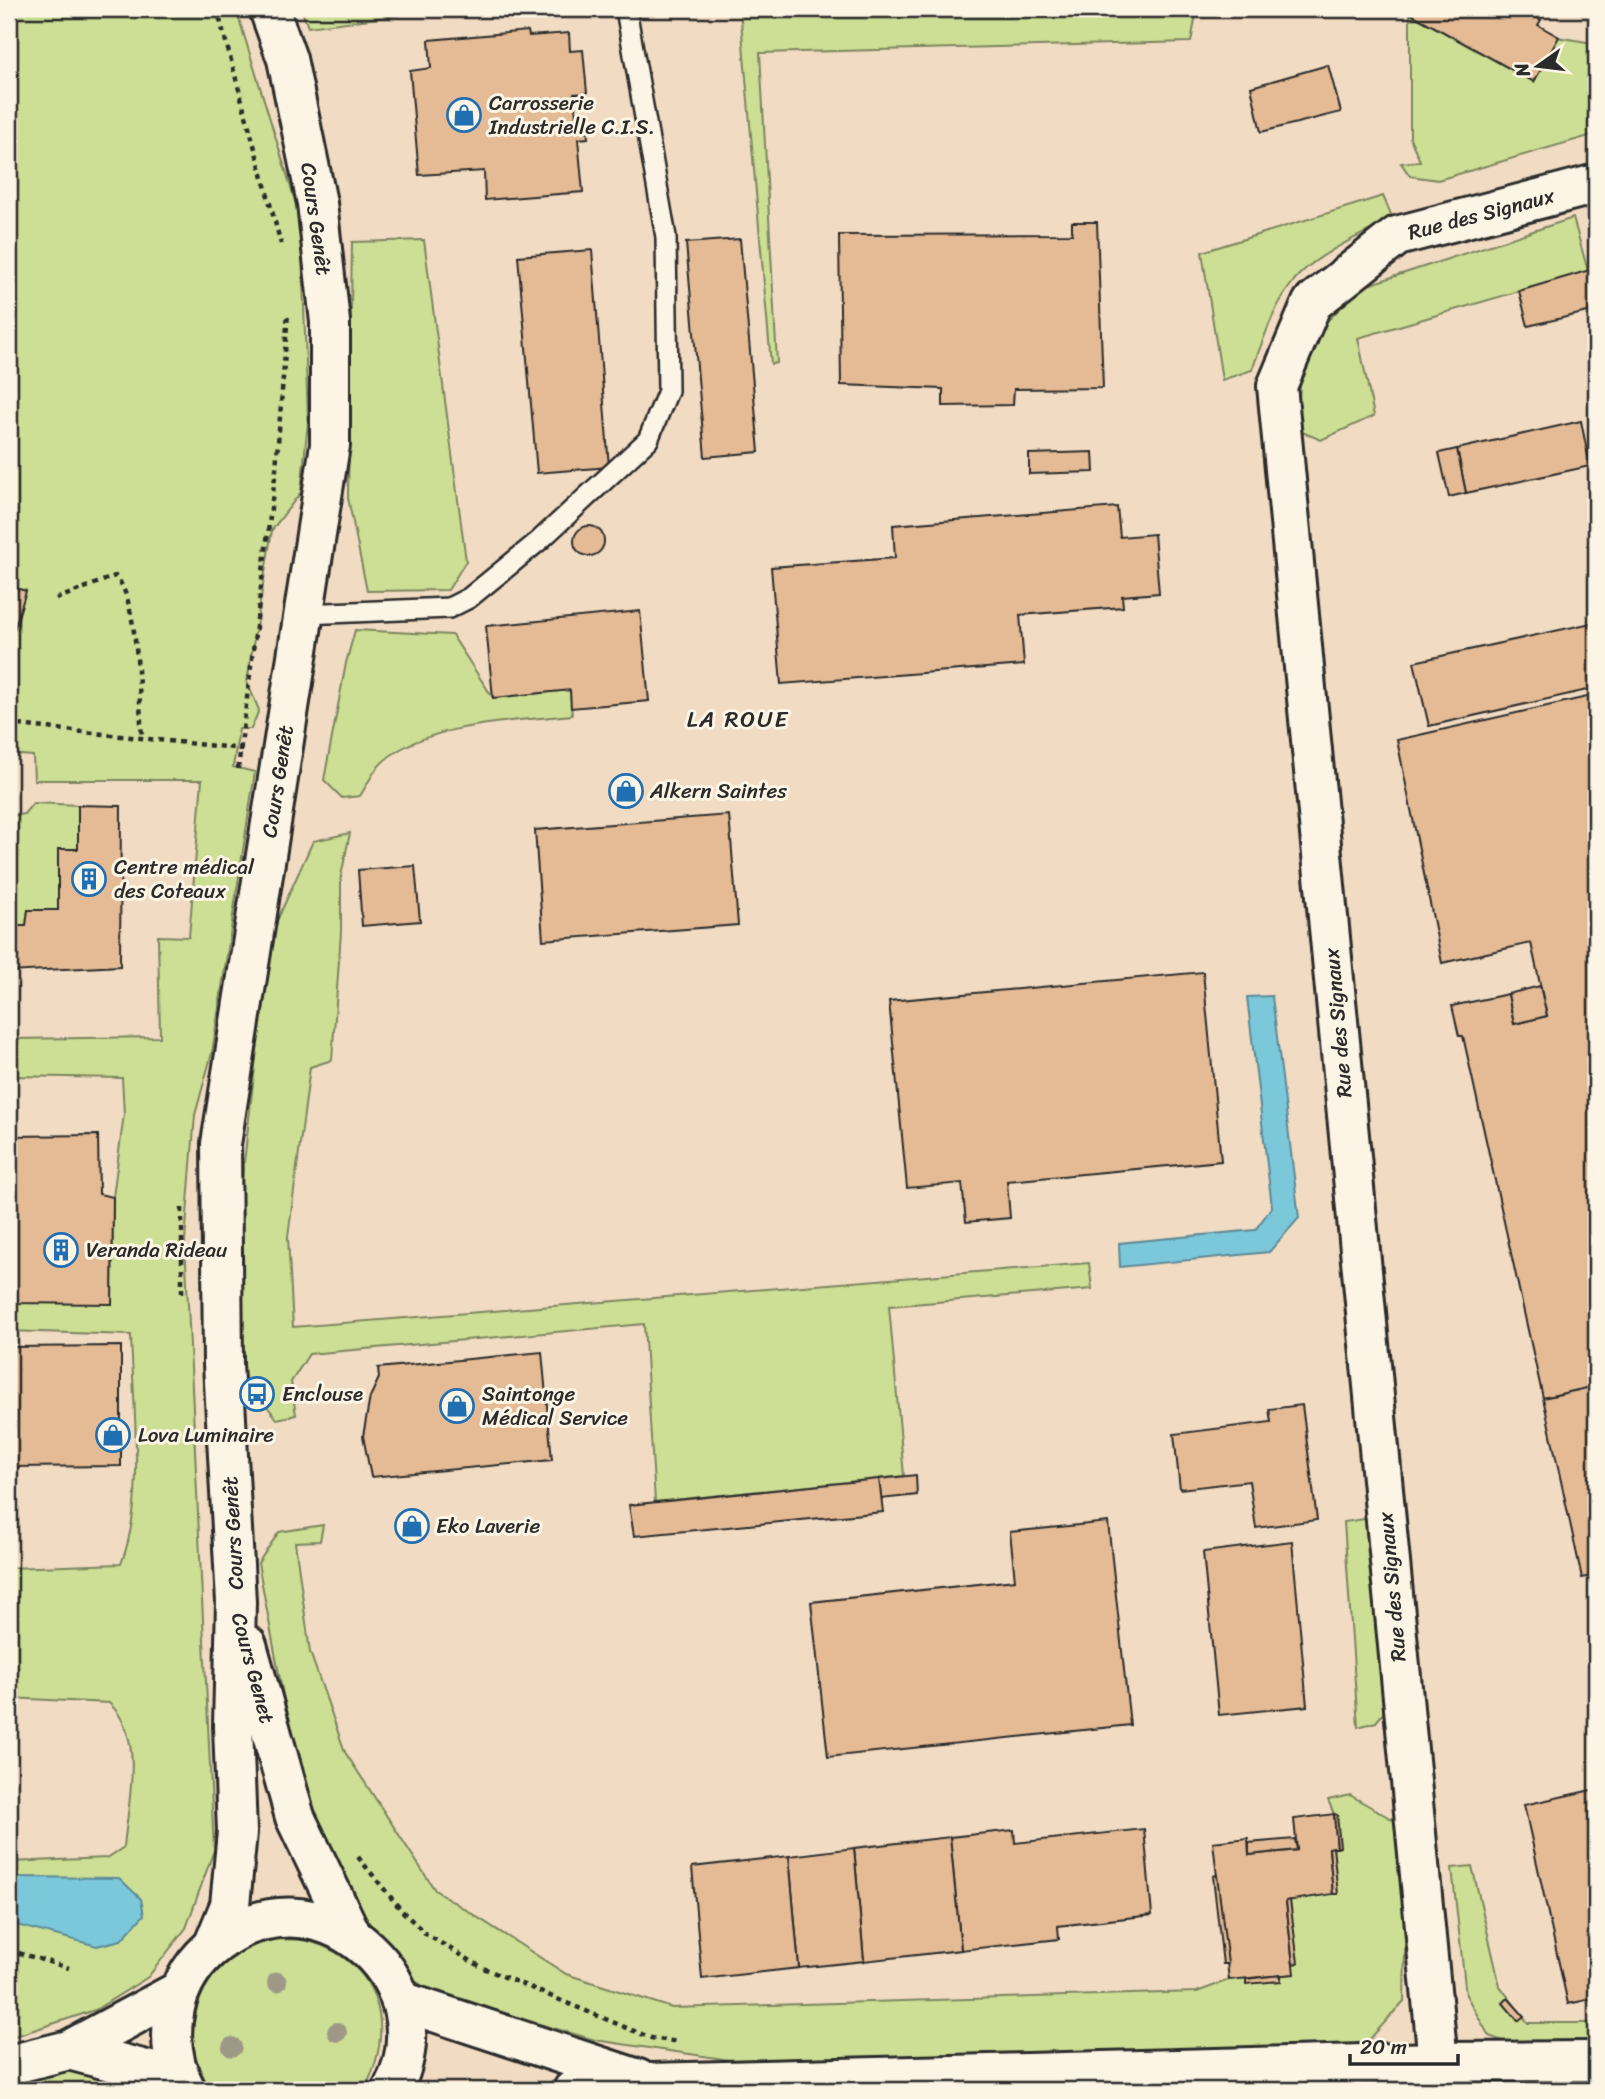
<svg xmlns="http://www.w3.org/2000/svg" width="1605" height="2099" font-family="Sriracha,sans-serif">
	<rect width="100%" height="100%" fill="#f7e9d5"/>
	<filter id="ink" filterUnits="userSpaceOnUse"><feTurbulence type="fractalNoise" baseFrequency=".0143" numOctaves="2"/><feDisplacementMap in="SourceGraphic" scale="14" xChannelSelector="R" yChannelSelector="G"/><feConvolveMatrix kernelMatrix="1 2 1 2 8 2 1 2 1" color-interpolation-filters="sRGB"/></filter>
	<g filter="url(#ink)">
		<path fill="#f1dbc2" d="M223,9H1596V2090H9V754L184,764Z"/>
		<g fill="#cddf94" stroke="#7c8560" stroke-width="2">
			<path d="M9,9H236L301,220L308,421L301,492L272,530L247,682L259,710L251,729H239L233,767L255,772L212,1053L195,1115L185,1241L214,1850L186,1928L148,1977L95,2010L9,2038V1862L107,1858L124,1847C128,1802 146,1737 109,1703L9,1698V1568L121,1564C146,1500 133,1405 131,1335L9,1331V1303H112L113,1197L124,1114L122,1078L9,1076V1039L160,1037L158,936L189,937L202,780H34L33,756L9,754Z"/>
			<path d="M301,9H448L308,27Z"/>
			<path d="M740,9H1197L1191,42L760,53L777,363L771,364Z"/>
			<path d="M1410,13L1587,42L1596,46V134L1438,180L1410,176L1401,163L1420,161L1410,138Z"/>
			<path d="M1383,196L1393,219C1363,234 1312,256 1293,282C1273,307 1263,341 1252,370L1222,380L1202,252Z"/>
			<path d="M1573,218L1588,271L1358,338L1374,416L1321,440L1302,432L1298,410L1301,376L1323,325L1362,287Z"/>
			<path d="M424,240L466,561L448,590L367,591L348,498L352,242Z"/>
			<path d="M355,630L452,635L493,698L570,690L572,715C517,721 415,723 377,768C371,776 366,787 360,796L342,798L324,780L346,663Z"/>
			<path d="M33,803L78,805V849H58V910H28L26,926H9V816L24,814Z"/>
			<path d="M350,833L341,876V932L332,1060L310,1067L288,1237L293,1327L1089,1263L1092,1289L889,1306L904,1476L655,1502L644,1324L309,1354L291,1382L296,1415L277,1419L238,1369L234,1249L270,936L313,841Z"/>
			<path d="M1371,1518L1385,1711L1376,1722L1358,1727L1344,1522Z"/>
			<path d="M323,1525L320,1541L295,1542L310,1652L345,1752L435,1890L566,1974L672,2008L1197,1992L1229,1980L1334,1814L1328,1800L1350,1795L1395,1821L1406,1903L1404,2001L1370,2039L1332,2051L730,2060L595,2040L433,1993L388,1962L331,1856L294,1753L258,1563L279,1532Z"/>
			<path d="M1472,1866L1500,1986L1528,2023H1596V2053H1535L1489,2036L1466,1995L1452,1868Z"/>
			<path d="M280,1939C290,1940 302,1939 312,1942C382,1964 396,2031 364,2090H212C175,2043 195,1973 248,1947C257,1943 269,1941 280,1939Z"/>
			<path d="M71,2066L153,2090H9V2082Z"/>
		</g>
		<g fill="#7cc8db" stroke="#5c8995" stroke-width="2">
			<path d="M1272,996L1299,1218L1269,1252L1120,1267L1119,1243L1255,1230L1272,1207L1247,997Z"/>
			<path d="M9,1877L119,1878L141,1899L144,1915L121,1940L97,1946L9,1923Z"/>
		</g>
		<g fill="#e4bb95" stroke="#2b2b2b" stroke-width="2">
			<path d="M1402,9H1520L1541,20L1538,25L1559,37L1534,82Z"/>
			<path d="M528,31L529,36L569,33L570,51L583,50L587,93L574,94L577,127L587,126L588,138L578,139L583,192L485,200L484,171L419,175L410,71L431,68L429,40Z"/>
			<path d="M1328,65L1341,112L1261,132L1251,87Z"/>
			<path d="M1072,222H1097L1103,388L1014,389L1013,405L943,406V389L841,385L839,235L1072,234Z"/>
			<path d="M740,239L759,452L705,457L686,243Z"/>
			<path d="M592,250L609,467L537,473L518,256Z"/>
			<path d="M1593,269L1596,310L1528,326L1519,291Z"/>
			<path d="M1581,421L1590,466L1466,493L1457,449Z"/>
			<path d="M1457,449L1466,493L1449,497L1439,453Z"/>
			<path d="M1093,452L1094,472L1029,474V454Z"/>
			<path d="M1117,507L1120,537L1154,534L1159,593L1122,596L1123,607L1020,615L1024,665L781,684L771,567L895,558L893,525Z"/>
			<circle cx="589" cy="541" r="15"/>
			<path d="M9,586L26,591L12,637L9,636Z"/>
			<path d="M640,611L649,701L571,708L570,690L493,698L486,626Z"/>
			<path d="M1596,622V688L1429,726L1414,662Z"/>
			<path d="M1596,695V1386L1543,1398L1463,1036H1459L1452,1006L1508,994L1514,1024L1547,1016L1531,943L1442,963L1397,740Z"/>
			<path d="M78,805L121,806L120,966L9,972V926H26L28,910H58V849H78Z"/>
			<path d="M729,815L738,925L543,940L535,830Z"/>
			<path d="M415,866L420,921L362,926L358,870Z"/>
			<path d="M1203,972L1221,1161L1007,1181L1010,1218L966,1222L962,1183L907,1188L889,1001Z"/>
			<path d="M1540,986L1547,1016L1514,1024L1508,994Z"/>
			<path d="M98,1135L99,1194L113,1197L112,1304L9,1303V1136Z"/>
			<path d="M121,1346V1466L9,1467V1347Z"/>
			<path d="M542,1352L552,1460L371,1477L363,1436L370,1397L379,1378L378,1368Z"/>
			<path d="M269,1385L271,1403L262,1404L260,1386Z"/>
			<path d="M1596,1386V1575L1582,1578L1543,1398Z"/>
			<path d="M1302,1405L1317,1520L1256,1528L1249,1481L1180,1489L1174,1434L1271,1422L1269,1409Z"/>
			<path d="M916,1475L917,1495L881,1499L879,1479Z"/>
			<path d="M879,1479L883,1512L634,1536L629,1505Z"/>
			<path d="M1108,1522L1130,1725L828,1757L811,1602L1015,1580L1010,1532Z"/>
			<path d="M1292,1541L1307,1706L1219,1715L1203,1552Z"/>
			<path d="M1596,1789V1998L1568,2004L1524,1805Z"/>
			<path d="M1334,1814L1337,1848H1329L1333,1894L1286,1901L1294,1974L1229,1980L1213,1842L1248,1838L1249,1855L1297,1850L1294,1819Z"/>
			<path d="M1334,1814L1337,1815L1340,1847L1337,1848Z"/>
			<path d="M1144,1829L1152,1915L1058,1926L1059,1939L961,1950L950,1837L1014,1830L1015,1843Z"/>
			<path d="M950,1837L961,1950L864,1961L854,1848Z"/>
			<path d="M1295,1839L1297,1850L1249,1855V1843Z"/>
			<path d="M1333,1847L1338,1894H1333L1329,1848Z"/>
			<path d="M854,1848L864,1961L799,1968L789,1856Z"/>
			<path d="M789,1856L799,1968L702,1979L692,1867Z"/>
			<path d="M1217,1875L1228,1964H1223L1213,1876Z"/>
			<path d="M1290,1900L1298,1963L1293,1964L1286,1901Z"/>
			<path d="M1281,1975V1981L1246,1984V1979Z"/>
			<path d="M1508,1998L1524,2016L1518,2021L1503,2003Z"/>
		</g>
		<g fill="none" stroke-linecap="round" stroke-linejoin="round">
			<g stroke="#2b2b2b" stroke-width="24">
				<path id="lane" d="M304,614L449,608L469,598L540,540L648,440L668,391L666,237L626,9"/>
			</g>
			<g stroke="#2b2b2b" stroke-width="44">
				<g id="street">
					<path id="s1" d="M1438,2062L1277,386L1312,303L1397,236L1596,184"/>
				</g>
			</g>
			<g stroke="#2b2b2b" stroke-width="44">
				<g id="secondary">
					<path d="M247,1645L295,1817L352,1936"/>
					<path id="s2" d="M214,1944L230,1905L237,1832L233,1726L236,1602L223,1364L221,1144L330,445V322L317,203L287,59L269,9"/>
					<path d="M401,2001L638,2079"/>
					<path d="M69,2050L180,2079"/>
					<path d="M9,2065L69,2050L179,1991"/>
					<path d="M186,2090C171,2063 169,2033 176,2003C184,1975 202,1952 226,1937C326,1871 448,1985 392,2090"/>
					<path d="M573,2090L650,2083L1438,2062L1596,2061"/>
				</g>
			</g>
			<g stroke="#2b2b2b" stroke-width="4.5" stroke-dasharray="5 5" stroke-linecap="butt">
				<path d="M217,9L281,244"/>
				<path d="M56,599L115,576C139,597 139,703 142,738"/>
				<path d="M9,724L243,749"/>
				<path d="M238,769L276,469L288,312"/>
				<path d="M182,1208V1294"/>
				<path d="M358,1857L402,1911L427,1935L483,1968L651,2038L679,2042"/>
				<path d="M9,1950L69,1968"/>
			</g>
			<use href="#lane" stroke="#fcf5e5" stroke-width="19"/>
			<use href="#street" stroke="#fcf5e5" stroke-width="38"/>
			<use href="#secondary" stroke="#fcf5e5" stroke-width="38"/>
		</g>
		<g fill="#9d9986">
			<circle cx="277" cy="1982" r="10"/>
			<circle cx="337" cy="2032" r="10"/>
			<circle cx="232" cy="2047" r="10"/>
		</g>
	</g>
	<defs>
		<g id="shop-ring" transform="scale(1.75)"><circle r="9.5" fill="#fcf5e5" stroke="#1f6fb2" stroke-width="1.5"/><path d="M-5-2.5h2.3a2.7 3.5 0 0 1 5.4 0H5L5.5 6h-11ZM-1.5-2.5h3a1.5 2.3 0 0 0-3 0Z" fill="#1f6fb2"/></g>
		<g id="building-ring" transform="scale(1.75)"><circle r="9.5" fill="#fcf5e5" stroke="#1f6fb2" stroke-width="1.5"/><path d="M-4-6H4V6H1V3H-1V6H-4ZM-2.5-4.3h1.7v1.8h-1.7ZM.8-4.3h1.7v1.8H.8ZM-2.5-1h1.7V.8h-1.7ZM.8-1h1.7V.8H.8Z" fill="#1f6fb2"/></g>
		<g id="bus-ring" transform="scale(1.75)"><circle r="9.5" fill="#fcf5e5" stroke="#1f6fb2" stroke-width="1.5"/><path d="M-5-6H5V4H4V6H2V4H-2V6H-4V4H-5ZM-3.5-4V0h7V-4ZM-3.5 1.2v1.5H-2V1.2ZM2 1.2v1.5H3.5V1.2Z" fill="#1f6fb2"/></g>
	</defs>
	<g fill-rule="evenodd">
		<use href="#shop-ring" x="464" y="115"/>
		<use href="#shop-ring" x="626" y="791"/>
		<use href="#building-ring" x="89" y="879"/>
		<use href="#building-ring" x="61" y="1250"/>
		<use href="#bus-ring" x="257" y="1394"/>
		<use href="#shop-ring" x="457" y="1406"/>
		<use href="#shop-ring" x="113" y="1435"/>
		<use href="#shop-ring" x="412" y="1526"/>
	</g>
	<g text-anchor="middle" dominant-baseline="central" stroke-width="6" stroke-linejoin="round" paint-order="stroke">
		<g font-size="21" fill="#2b2b2b" stroke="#fcf5e5" text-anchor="start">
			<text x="489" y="103">Carrosserie<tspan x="489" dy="24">Industrielle C.I.S.</tspan></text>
			<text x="650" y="791">Alkern Saintes</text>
			<text x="114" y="867">Centre médical<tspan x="114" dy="24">des Coteaux</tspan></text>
			<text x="86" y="1250">Veranda Rideau</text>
			<text x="282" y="1394">Enclouse</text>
			<text x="482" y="1394">Saintonge<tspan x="482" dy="24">Médical Service</tspan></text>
			<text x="138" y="1435">Lova Luminaire</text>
			<text x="436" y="1526">Eko Laverie</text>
		</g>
		<g font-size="21" fill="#2b2b2b" stroke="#fcf5e5">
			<text stroke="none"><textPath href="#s1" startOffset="1969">Rue des Signaux</textPath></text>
			<text transform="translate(316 219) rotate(82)">Cours Genêt</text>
			<text stroke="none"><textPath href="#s2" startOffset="1171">Cours Genêt</textPath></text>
			<text transform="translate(1338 1023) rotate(-95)">Rue des Signaux</text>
			<text transform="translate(233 1533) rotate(-93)">Cours Genêt</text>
			<text transform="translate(1392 1587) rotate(-95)">Rue des Signaux</text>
			<text transform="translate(253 1668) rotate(75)">Cours Genet</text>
		</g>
		<g font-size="23" letter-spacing="2" fill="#2b2b2b" stroke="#fcf5e5">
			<text x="738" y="719">LA ROUE</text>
		</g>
	</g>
	<rect width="1605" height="2099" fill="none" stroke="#fcf5e5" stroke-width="35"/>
	<rect x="18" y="18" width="1570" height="2064" fill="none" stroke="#2b2b2b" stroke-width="2.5" filter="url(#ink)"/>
	<g transform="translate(1538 66) rotate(256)" stroke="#fcf5e5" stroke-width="5" paint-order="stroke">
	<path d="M0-5L12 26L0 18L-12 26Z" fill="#2b2b2b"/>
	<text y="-10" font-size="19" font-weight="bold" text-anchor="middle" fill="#2b2b2b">N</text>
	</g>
	<path d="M1350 2054v10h108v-10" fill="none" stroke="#2b2b2b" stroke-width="3.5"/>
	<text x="1360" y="2054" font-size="21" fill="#2b2b2b" stroke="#fcf5e5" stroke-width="5" paint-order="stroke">20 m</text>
</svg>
